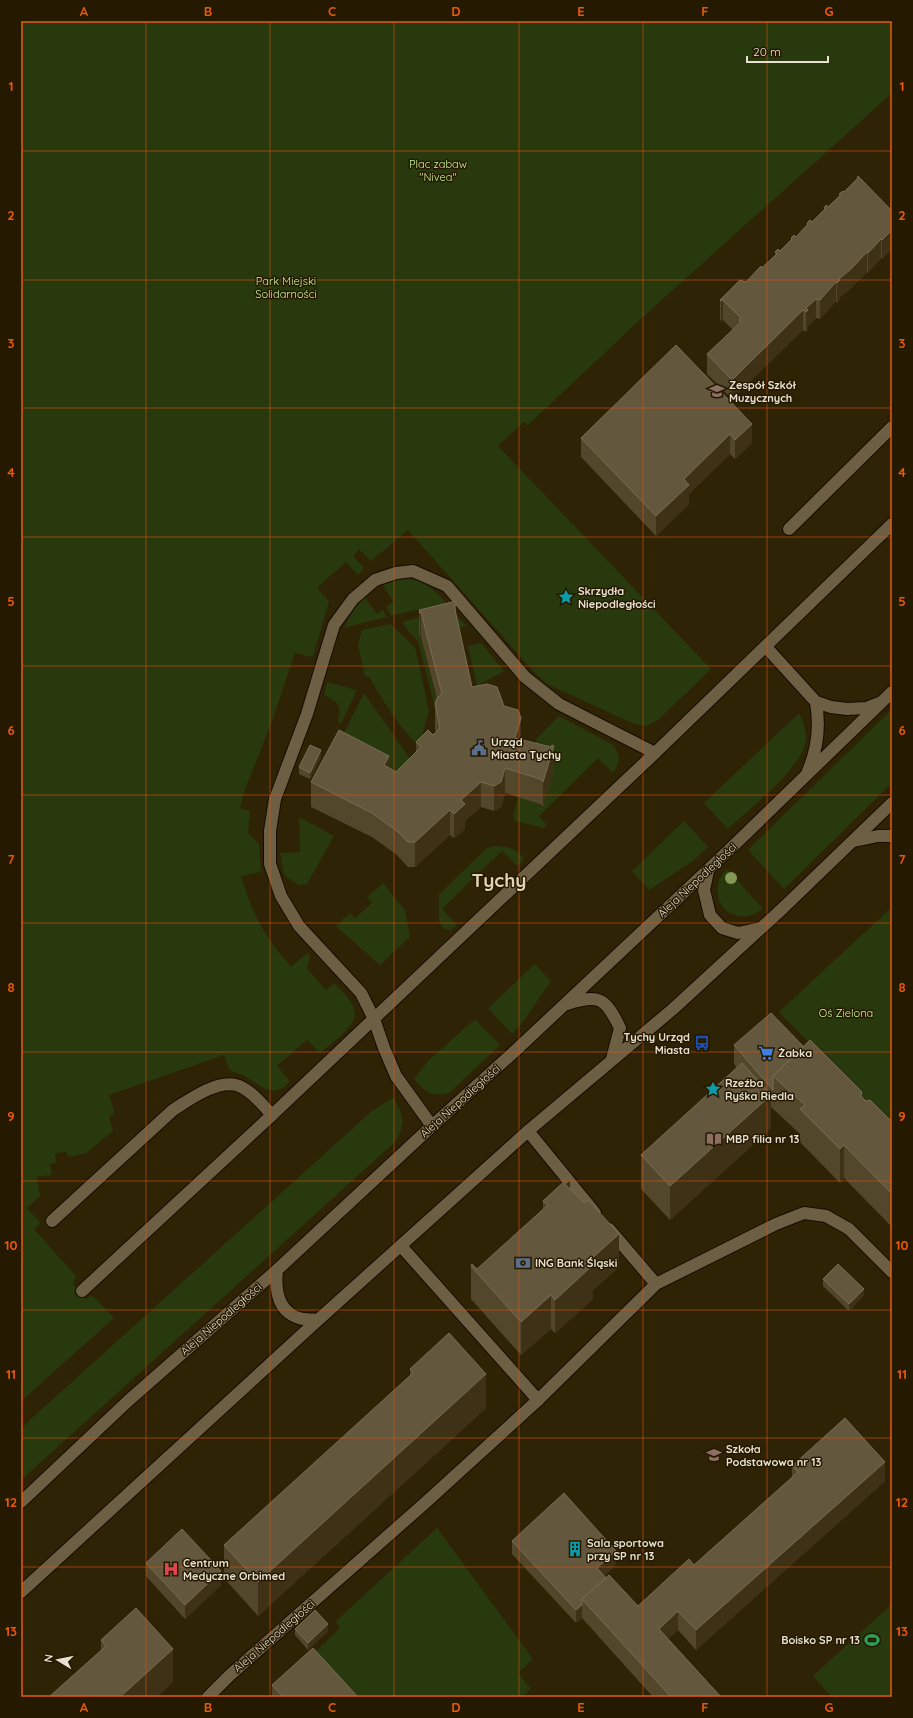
<svg xmlns="http://www.w3.org/2000/svg" width="913" height="1718" font-family="Quicksand,sans-serif">
	<rect width="100%" height="100%" fill="#2f2306"/>
	<g fill="#28390e">
		<path d="M21,21H892V93L644,316L528,425L524,422L498,446L711,669L658,720L647,726L634,724L547,684L535,673L408,530L371,561L359,549L353,556L364,568L358,575L346,562L317,588L329,601L313,657L295,653L273,719L244,792L240,808L250,811L248,833L259,844L261,872L241,876C253,915 264,936 291,967L307,953L310,956L307,969L326,990L334,983C341,991 355,1002 355,1014C355,1027 330,1045 320,1053L307,1040L277,1066L290,1081L283,1088L274,1091L265,1089L243,1075L233,1072L229,1069L224,1055L109,1095L114,1111L113,1115L109,1116L113,1131L86,1153L68,1157L66,1152L55,1153L56,1163L50,1164L52,1175L37,1177L40,1196L27,1208L39,1221L40,1224L34,1229L76,1276L73,1284L86,1299L90,1296L94,1297L114,1318L21,1401Z"/>
		<path d="M400,578C421,578 433,587 446,603L391,616L386,607L393,602L383,585L385,583Z"/>
		<path d="M365,598L377,614L383,610L387,617L344,628L352,612L362,599Z"/>
		<path d="M451,610L467,626L456,629V626L420,637H421L440,714L437,715L418,641L409,632L403,623L404,621Z"/>
		<path d="M390,624L415,647L429,711L419,746C398,726 384,702 369,677L365,676L358,645L362,630Z"/>
		<path d="M481,643L504,671L477,686L468,646Z"/>
		<path d="M327,682L357,690L341,724L338,721C342,704 339,703 324,695Z"/>
		<path d="M364,693L416,767L396,797L334,753Z"/>
		<path d="M892,709V783L784,889L748,850Z"/>
		<path d="M799,713C804,723 808,734 805,745C797,772 749,809 728,829L704,803Z"/>
		<path d="M559,716L613,745C621,756 620,762 613,773L598,758L539,816L547,825L544,828L515,821L513,816L518,797L540,804V806L543,807L530,766L537,738Z"/>
		<path d="M299,817L334,836L307,884L299,885L284,875L280,853L300,852Z"/>
		<path d="M684,821L708,847L693,861L649,890L632,871Z"/>
		<path d="M494,846C505,846 516,848 523,857L522,862L517,866L502,851L442,909L457,925L451,930L444,929L439,921V894L486,849Z"/>
		<path d="M726,869H727L763,909C759,911 755,914 752,915C722,923 707,891 726,869Z"/>
		<path d="M383,883L405,910L410,937L380,965L336,926L350,913L355,918L372,903L367,897Z"/>
		<path d="M892,907V1126L779,1012Z"/>
		<path d="M535,964L551,981L522,1023L512,1034L488,1008Z"/>
		<path d="M475,1019L500,1045L449,1093C430,1097 426,1092 414,1079L429,1060Z"/>
		<path d="M393,1098C404,1114 406,1125 395,1142L21,1480V1428L372,1111Z"/>
		<path d="M437,1528L533,1659L518,1673L531,1689L522,1697H346L310,1657L340,1628L336,1621Z"/>
		<path d="M892,1604V1697H832L813,1676Z"/>
	</g>
	<g fill="none" stroke-linecap="round" stroke-linejoin="round">
		<g stroke="#160b00" stroke-width="14">
			<g id="minor">
				<path d="M789,529L892,427"/>
				<path d="M766,647L816,702L831,707L847,709L866,708L879,703"/>
				<path d="M808,771C818,748 820,726 816,702"/>
				<path d="M854,841L878,836H892"/>
				<path d="M708,871L704,890L710,915L722,928L738,933L761,928"/>
				<path d="M567,1004C599,994 605,997 620,1028L612,1059"/>
				<path d="M272,1115L655,753L892,524"/>
				<path d="M432,1126L396,1076L384,1048L374,1019L361,993L299,926L281,896L270,864V831L275,799L307,714L334,625L353,599L375,580L396,573L413,571L447,586L525,677L559,704L655,753"/>
				<path d="M528,1131L595,1213"/>
				<path d="M52,1221L173,1110C189,1100 216,1080 236,1085C250,1089 262,1104 272,1115L82,1291"/>
				<path d="M609,1229L656,1284"/>
				<path d="M401,1246L538,1400"/>
				<path d="M277,1270C275,1289 277,1311 299,1318C305,1320 312,1319 318,1320"/>
				<path d="M21,1502L128,1401L277,1270L432,1126L515,1051L729,850L892,692"/>
				<path d="M21,1592L318,1320L528,1131L673,1009L783,908L892,803"/>
				<path d="M208,1697L230,1675L425,1503L538,1400L656,1284L776,1224L804,1213L826,1216L849,1229L892,1272"/>
			</g>
		</g>
		<use href="#minor" stroke="#6d5f43" stroke-width="12"/>
	</g>
	<circle fill="#849754" cx="731" cy="878" r="6"/>
	<g fill="#53472b">
		<path d="M844,192L892,211L882,259L881,258L868,273L867,272L851,288L840,297V299L837,303L836,301L820,319L816,318L808,326V329L806,332L803,330L732,399L707,374V354L733,330L723,320L721,321L720,319V300L746,282L775,255V252L780,251L791,241V238L796,237L807,226V223L812,222L824,211V208L828,207L839,196V194Z"/>
		<path d="M676,345L752,443L735,459L730,454L689,494V504L656,536L581,457V438Z"/>
		<path d="M456,605V614L472,687L504,706L521,739L554,770L543,807L540,804L505,793L501,807L494,811L481,807L465,821V829L454,838L450,835L415,867H408L397,855L372,837L311,807V782L389,768L396,772L416,752V742L433,735L436,733L435,729V704L437,699L421,637H420L419,634V610Z"/>
		<path d="M321,757L310,779L299,774V767Z"/>
		<path d="M734,1045L803,1046L862,1096L866,1101L892,1122V1227L844,1178L840,1183L800,1142V1134L771,1107V1128L670,1220L641,1189V1155L737,1068L734,1064Z"/>
		<path d="M570,1189L619,1267L593,1290V1299L555,1333L551,1329L521,1355L471,1299V1266L477,1269L543,1209V1201Z"/>
		<path d="M823,1279L864,1295L849,1311L823,1286Z"/>
		<path d="M410,1369L486,1408L258,1616L224,1578V1545L410,1376Z"/>
		<path d="M792,1466L885,1481L696,1650L678,1630L668,1639L721,1697H653L582,1618L576,1623L512,1554V1541L616,1564L604,1576L638,1606L694,1565L792,1477Z"/>
		<path d="M146,1563L221,1585L185,1619L146,1576Z"/>
		<path d="M295,1629L328,1631L308,1650L295,1635Z"/>
		<path d="M101,1640L173,1682L157,1697H49L101,1650Z"/>
		<path d="M272,1685L358,1697H272Z"/>
	</g>
	<g fill="#3e3115">
		<path d="M892,230V250L882,259V240Z"/>
		<path d="M881,239V258L868,273V253Z"/>
		<path d="M867,252V272L851,288L840,297V299L837,303V283L839,279Z"/>
		<path d="M836,282V301L820,319V300Z"/>
		<path d="M816,299V318L808,326V329L806,332V308Z"/>
		<path d="M723,300V320L721,321V301Z"/>
		<path d="M803,310V330L732,399V380Z"/>
		<path d="M752,424V443L735,459V440Z"/>
		<path d="M730,434V454L689,494V504L656,536V516L684,479Z"/>
		<path d="M421,612V637H420V613Z"/>
		<path d="M521,718V742L515,738Z"/>
		<path d="M554,746V770L543,807V782Z"/>
		<path d="M321,750V757L310,779V773Z"/>
		<path d="M389,756V781L384,765Z"/>
		<path d="M505,768V793L501,807L494,811V786Z"/>
		<path d="M481,782V807L465,821V829L454,838V814L461,800Z"/>
		<path d="M450,810V835L415,867V842Z"/>
		<path d="M771,1095V1128L670,1220V1186Z"/>
		<path d="M844,1145V1178L840,1183V1149Z"/>
		<path d="M570,1180V1213L565,1184Z"/>
		<path d="M619,1234V1267L593,1290V1299L555,1333V1300L589,1261Z"/>
		<path d="M864,1289V1295L849,1311V1304Z"/>
		<path d="M551,1295V1329L521,1355V1322Z"/>
		<path d="M486,1374V1408L258,1616V1582Z"/>
		<path d="M885,1462V1481L696,1650V1630Z"/>
		<path d="M616,1551V1564L597,1582V1568Z"/>
		<path d="M221,1571V1585L185,1619V1605Z"/>
		<path d="M582,1605V1618L576,1623V1610Z"/>
		<path d="M678,1611V1630L659,1648V1629Z"/>
		<path d="M328,1624V1631L308,1650V1643Z"/>
		<path d="M173,1649V1682L157,1697H120Z"/>
	</g>
	<g fill="#63573d" stroke="#786c54">
		<path d="M858,176L892,211V230L882,240L881,239L868,253L867,252L851,269L839,279L840,280L837,283L836,282L820,300L816,299L806,308L808,310L806,312L803,310L732,380L707,354L741,322L739,320L741,318L723,300L721,301L720,300L740,280L746,282L761,266L762,268L777,254L775,252L778,249L780,251L792,239L791,238L794,235L796,237L808,224L807,223L810,220L812,222L825,209L824,208L826,205L828,207L841,195L839,194L843,191L844,192L857,179Z"/>
		<path d="M676,345L752,424L735,440L730,434L684,479L689,485L656,516L581,438Z"/>
		<path d="M456,601V605H454L472,687L487,684L497,687L504,706L518,710L521,718L515,738L551,747L552,745L554,746L543,782L540,779L505,768L501,782L494,786L481,782L461,800L465,804L454,814L450,810L415,842H408L397,831L372,813L311,782L339,730L389,756L384,765L396,772L421,747L416,742L428,730L433,735L440,728L435,704L437,698L442,694L421,612L420,613L419,610Z"/>
		<path d="M310,745L321,750L310,773L299,767Z"/>
		<path d="M771,1013L803,1046L773,1076V1090L734,1045Z"/>
		<path d="M810,1040L862,1092L861,1096L866,1101L870,1100L892,1122V1194L844,1145L840,1149L800,1109L805,1105L773,1076Z"/>
		<path d="M742,1063L771,1095L670,1186L641,1155Z"/>
		<path d="M568,1178L570,1180L565,1184L584,1203L588,1200L619,1234L589,1261L593,1265L555,1300L551,1295L521,1322L471,1266L472,1264L477,1269L548,1205L543,1201Z"/>
		<path d="M838,1264L864,1289L849,1304L823,1279Z"/>
		<path d="M449,1333L486,1374L258,1582L224,1545L413,1373L410,1369Z"/>
		<path d="M845,1418L885,1462L696,1630L678,1611L659,1629L721,1697H671L582,1599L609,1575L638,1606L689,1559L694,1565L798,1472L792,1466Z"/>
		<path d="M564,1493L616,1551L597,1568L606,1578L582,1599V1605L576,1610L512,1541Z"/>
		<path d="M182,1529L221,1571L185,1605L146,1563Z"/>
		<path d="M136,1608L173,1649L120,1697H49L106,1646L101,1640Z"/>
		<path d="M315,1610L328,1624L308,1643L295,1629Z"/>
		<path d="M313,1648L358,1697H283L272,1685Z"/>
	</g>
	<path fill="none" stroke="#e8590c" stroke-width="1" stroke-opacity="0.55" d="M146,21V1697M270,21V1697M394,21V1697M519,21V1697M643,21V1697M767,21V1697M21,151H892M21,280H892M21,408H892M21,537H892M21,666H892M21,795H892M21,923H892M21,1052H892M21,1181H892M21,1310H892M21,1438H892M21,1567H892"/>
	<defs>
		<g id="school-bare" transform="scale(1.2)"><path d="M0-5L7-2L0 1L-7-2ZM-4 1L0 2.5L4 1V4Q0 6-4 4Z" fill="#8d6e63" stroke="#251900" stroke-width="2.5" paint-order="stroke"/></g>
		<g id="sight-bare" transform="scale(1.2)"><path d="M0-6L1.8-2.2L6-1.7L2.9 1.2L3.7 5.4L0 3.3L-3.7 5.4L-2.9 1.2L-6-1.7L-1.8-2.2Z" fill="#0f9aa8" stroke="#251900" stroke-width="2.5" paint-order="stroke"/></g>
		<g id="civic-bare" transform="scale(1.2)"><path d="M-.6-6.5H3V-4.5H.6V-3L4-1V1h2V6H-6V1h2V-1L-.6-3ZM-1.2 2.5V6h2.4V2.5Z" fill="#5c6f8a" stroke="#251900" stroke-width="2.5" paint-order="stroke"/></g>
		<g id="bus-bare" transform="scale(1.2)"><path d="M-5-6H5V4H4V6H2V4H-2V6H-4V4H-5ZM-3.5-4V0h7V-4ZM-3.5 1.2v1.5H-2V1.2ZM2 1.2v1.5H3.5V1.2Z" fill="#1a4fb4" stroke="#251900" stroke-width="2.5" paint-order="stroke"/></g>
		<g id="supermarket-bare" transform="scale(1.2)"><path d="M-6-5.5h2.5l.6 2H6L4.5 2H-2.5L-4.4-4H-6ZM-1.5 3.2a1.3 1.3 0 1 0 .1 0ZM3 3.2a1.3 1.3 0 1 0 .1 0Z" fill="#3f7fe0" stroke="#251900" stroke-width="2.5" paint-order="stroke"/></g>
		<g id="library-bare" transform="scale(1.2)"><path d="M-6-4Q-3-5.5-.7-3.5V5Q-3 3-6 4ZM6-4Q3-5.5 .7-3.5V5Q3 3 6 4Z" fill="#8d6e63" stroke="#251900" stroke-width="2.5" paint-order="stroke"/></g>
		<g id="bank-bare" transform="scale(1.2)"><path d="M-6-4H6V4H-6ZM0-2.3a2.3 2.3 0 1 0 0 4.6a2.3 2.3 0 1 0 0-4.6Z" fill="#5c6f8a" stroke="#251900" stroke-width="2.5" paint-order="stroke"/></g>
		<g id="building-bare" transform="scale(1.2)"><path d="M-4-6H4V6H1V3H-1V6H-4ZM-2.5-4.3h1.7v1.8h-1.7ZM.8-4.3h1.7v1.8H.8ZM-2.5-1h1.7V.8h-1.7ZM.8-1h1.7V.8H.8Z" fill="#0f9aa8" stroke="#251900" stroke-width="2.5" paint-order="stroke"/></g>
		<g id="hospital-bare" transform="scale(1.2)"><path d="M-5-5h3v3.5h4V-5h3V5h-3V1.5h-4V5h-3Z" fill="#e0444e" stroke="#251900" stroke-width="2.5" paint-order="stroke"/></g>
		<g id="stadium-bare" transform="scale(1.2)"><path d="M0-5a6.5 5 0 1 0 0 10a6.5 5 0 1 0 0-10ZM-3.5-1.8h7v3.6h-7Z" fill="#2e9e5b" stroke="#251900" stroke-width="2.5" paint-order="stroke"/></g>
	</defs>
	<g fill-rule="evenodd">
		<use href="#school-bare" x="717" y="391"/>
		<use href="#sight-bare" x="566" y="597"/>
		<use href="#civic-bare" x="479" y="748"/>
		<use href="#bus-bare" x="702" y="1043"/>
		<use href="#supermarket-bare" x="766" y="1053"/>
		<use href="#sight-bare" x="713" y="1089"/>
		<use href="#library-bare" x="714" y="1139"/>
		<use href="#bank-bare" x="523" y="1263"/>
		<use href="#school-bare" x="714" y="1455"/>
		<use href="#building-bare" x="575" y="1549"/>
		<use href="#hospital-bare" x="171" y="1569"/>
		<use href="#stadium-bare" x="872" y="1640"/>
	</g>
	<g text-anchor="middle" dominant-baseline="central" stroke-width="3" stroke-linejoin="round" paint-order="stroke">
		<g font-size="11" fill="#caf693" stroke="#251900">
			<text x="438" y="164">Plac zabaw<tspan x="438" dy="13">"Nivea"</tspan></text>
			<text x="286" y="281">Park Miejski<tspan x="286" dy="13">Solidarności</tspan></text>
			<text x="846" y="1013">Oś Zielona</text>
		</g>
		<g font-size="11" font-weight="bold" fill="#e8e0d0" stroke="#251900" text-anchor="start">
			<text x="729" y="385">Zespół Szkół<tspan x="729" dy="13">Muzycznych</tspan></text>
			<text x="578" y="591">Skrzydła<tspan x="578" dy="13">Niepodległości</tspan></text>
			<text x="491" y="742">Urząd<tspan x="491" dy="13">Miasta Tychy</tspan></text>
			<text x="690" y="1037" text-anchor="end">Tychy Urząd<tspan x="690" dy="13">Miasta</tspan></text>
			<text x="778" y="1053">Żabka</text>
			<text x="725" y="1083">Rzeźba<tspan x="725" dy="13">Ryśka Riedla</tspan></text>
			<text x="726" y="1139">MBP filia nr 13</text>
			<text x="535" y="1263">ING Bank Śląski</text>
			<text x="726" y="1449">Szkoła<tspan x="726" dy="13">Podstawowa nr 13</tspan></text>
			<text x="587" y="1543">Sala sportowa<tspan x="587" dy="13">przy SP nr 13</tspan></text>
			<text x="183" y="1563">Centrum<tspan x="183" dy="13">Medyczne Orbimed</tspan></text>
			<text x="860" y="1640" text-anchor="end">Boisko SP nr 13</text>
		</g>
		<g font-size="11" fill="#e8e0d0" stroke="#251900">
			<text transform="translate(697 880) rotate(-43)">Aleja Niepodległości</text>
			<text transform="translate(460 1101) rotate(-42)">Aleja Niepodległości</text>
			<text transform="translate(221 1319) rotate(-41)">Aleja Niepodległości</text>
			<text transform="translate(274 1636) rotate(-41)">Aleja Niepodległości</text>
		</g>
		<g font-size="19" font-weight="bold" fill="#e3d3b3" stroke="#251900">
			<text x="499" y="880">Tychy</text>
		</g>
	</g>
	<rect width="913" height="1718" fill="none" stroke="#251900" stroke-width="44"/>
	<g transform="translate(58 1660) rotate(280)" stroke="#251900" stroke-width="3" paint-order="stroke">
	<path d="M0-3L7 15L0 10L-7 15Z" fill="#e8e0d0"/>
	<text y="-6" font-size="11" font-weight="bold" text-anchor="middle" fill="#e8e0d0">N</text>
	</g>
	<path d="M747 56v6h81v-6" fill="none" stroke="#e8e0d0" stroke-width="2"/>
	<text x="753" y="56" font-size="12" fill="#e8e0d0" stroke="#251900" stroke-width="3" paint-order="stroke">20 m</text>
	<rect x="22" y="22" width="869" height="1674" fill="none" stroke="#e8590c" stroke-width="1.5"/>
	<g font-size="13" text-anchor="middle" font-weight="bold" fill="#e8590c">
		<text x="84" y="16">A</text>
		<text x="208" y="16">B</text>
		<text x="332" y="16">C</text>
		<text x="456" y="16">D</text>
		<text x="581" y="16">E</text>
		<text x="705" y="16">F</text>
		<text x="829" y="16">G</text>
		<text x="11" y="91">1</text>
		<text x="902" y="91">1</text>
		<text x="11" y="220">2</text>
		<text x="902" y="220">2</text>
		<text x="11" y="348">3</text>
		<text x="902" y="348">3</text>
		<text x="11" y="477">4</text>
		<text x="902" y="477">4</text>
		<text x="11" y="606">5</text>
		<text x="902" y="606">5</text>
		<text x="11" y="735">6</text>
		<text x="902" y="735">6</text>
		<text x="11" y="864">7</text>
		<text x="902" y="864">7</text>
		<text x="11" y="992">8</text>
		<text x="902" y="992">8</text>
		<text x="11" y="1121">9</text>
		<text x="902" y="1121">9</text>
		<text x="11" y="1250">10</text>
		<text x="902" y="1250">10</text>
		<text x="11" y="1379">11</text>
		<text x="902" y="1379">11</text>
		<text x="11" y="1507">12</text>
		<text x="902" y="1507">12</text>
		<text x="11" y="1636">13</text>
		<text x="902" y="1636">13</text>
		<text x="84" y="1712">A</text>
		<text x="208" y="1712">B</text>
		<text x="332" y="1712">C</text>
		<text x="456" y="1712">D</text>
		<text x="581" y="1712">E</text>
		<text x="705" y="1712">F</text>
		<text x="829" y="1712">G</text>
	</g>
</svg>
